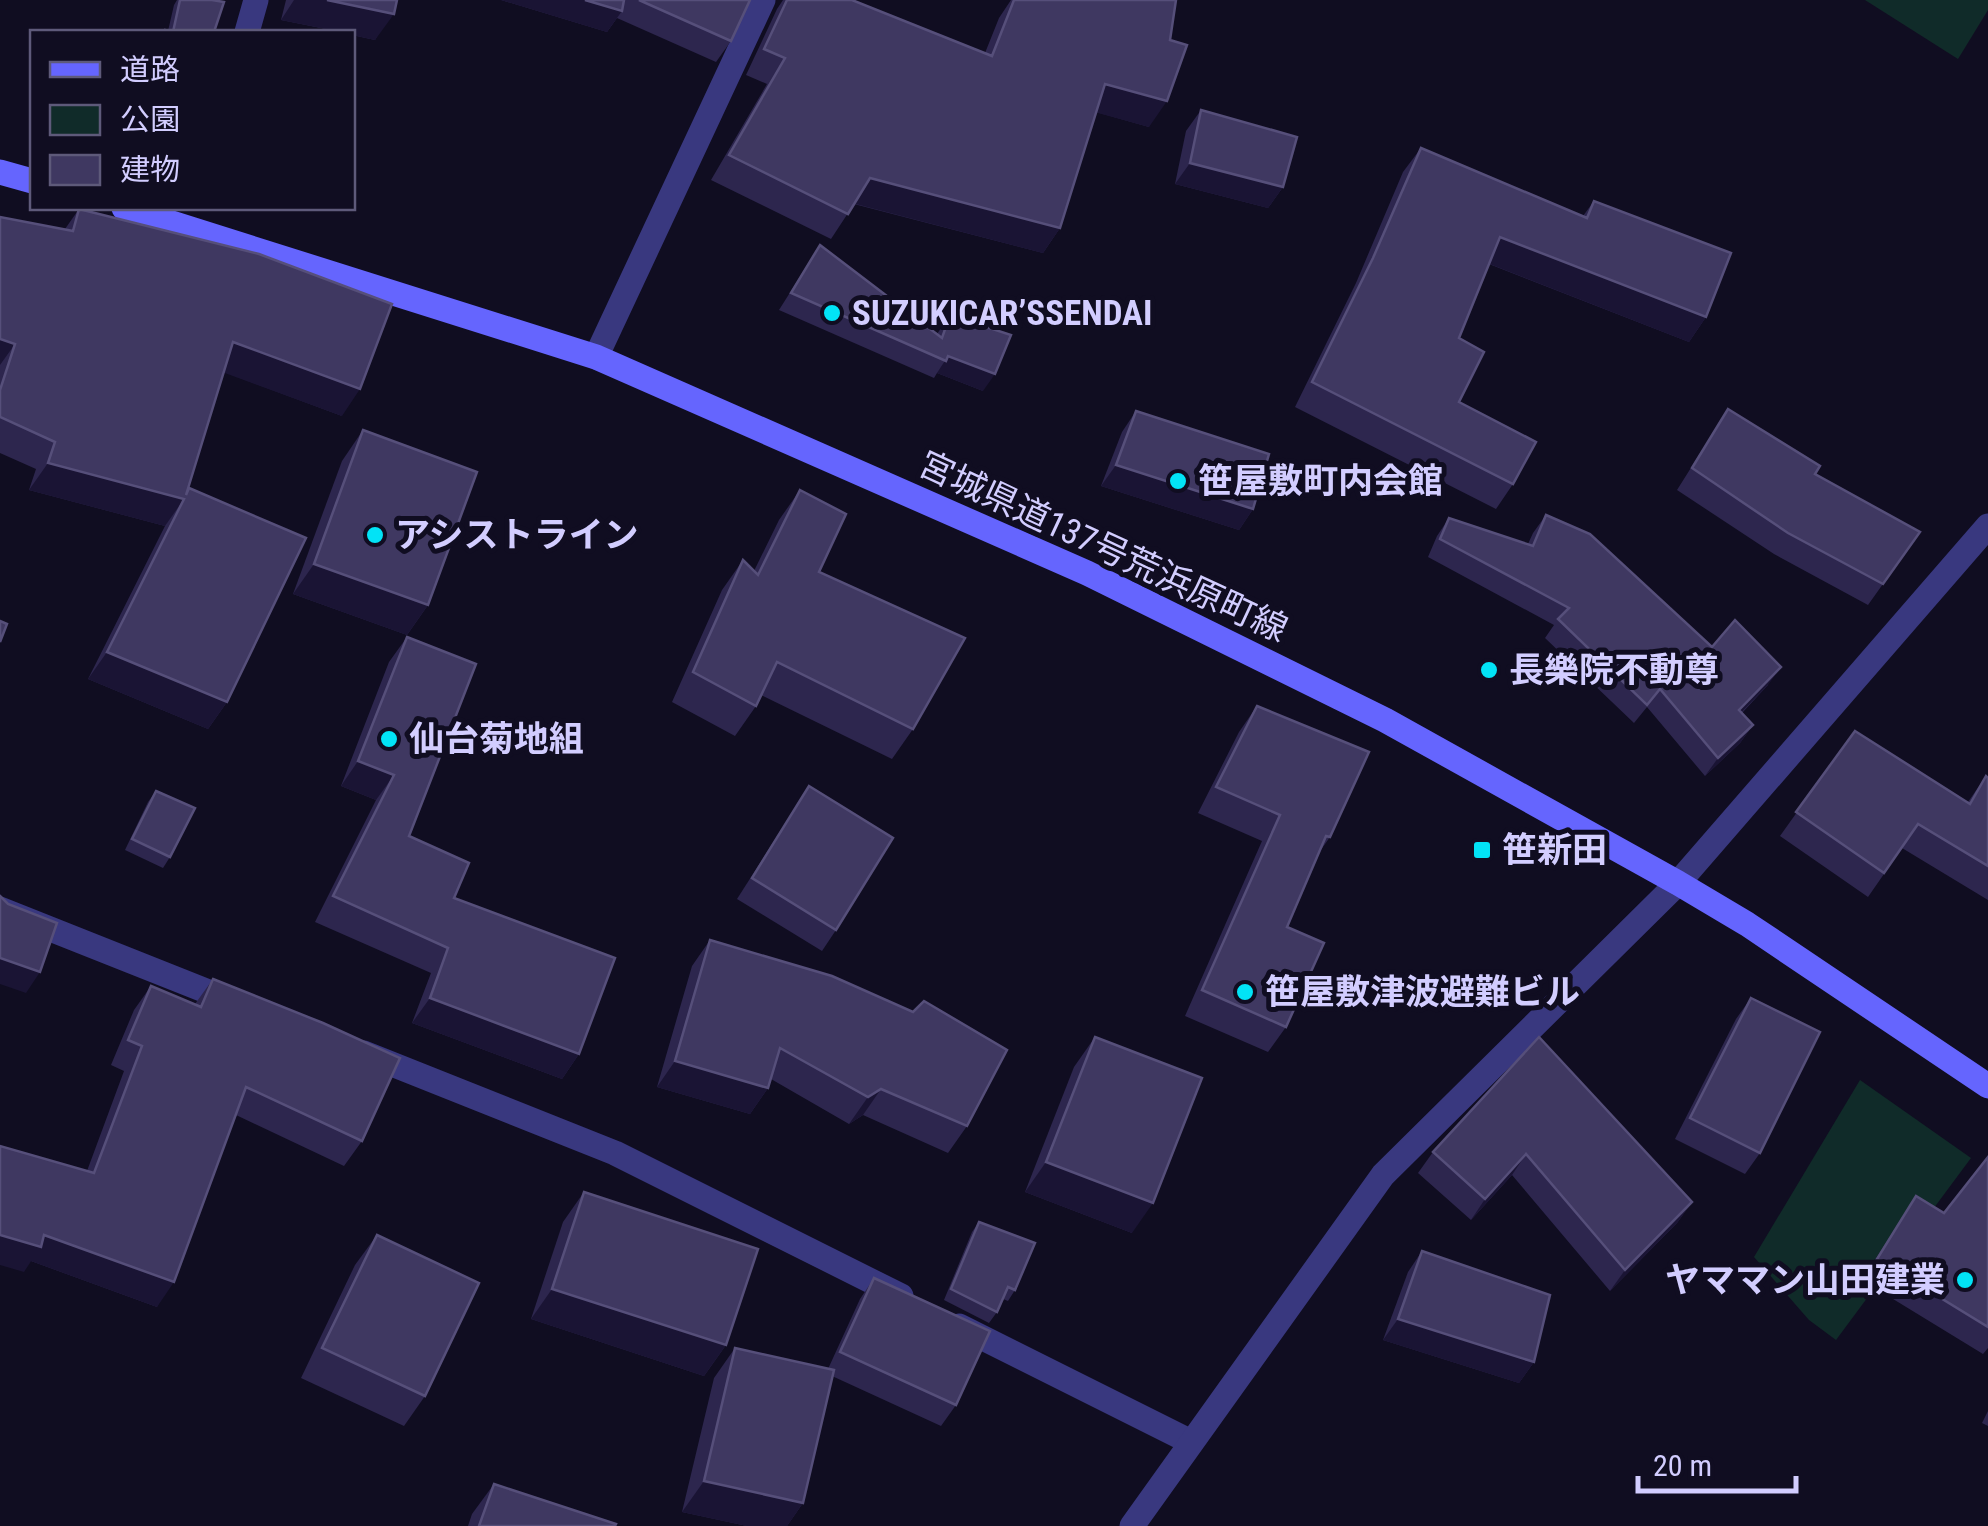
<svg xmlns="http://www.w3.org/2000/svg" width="1988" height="1526" font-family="'Roboto Condensed','Noto Sans JP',sans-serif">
	<rect width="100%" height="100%" fill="#100d21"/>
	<g fill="#102b29">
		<path d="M1865,0H1988V10L1958,59Z"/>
		<path d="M1860,1080L1971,1158L1836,1340L1809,1320L1754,1257Z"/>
	</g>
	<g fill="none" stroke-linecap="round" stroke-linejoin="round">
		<g stroke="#39387f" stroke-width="25">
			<path d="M247,32L256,0"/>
			<path d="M596,357L763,0"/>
			<path d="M0,909L234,1002"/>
			<path d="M364,1053L615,1153L901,1296"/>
			<path d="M959,1326L1191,1442"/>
			<path d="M1132,1526L1383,1175L1678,883L1988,526"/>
		</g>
		<g stroke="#6565fe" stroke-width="25">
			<path d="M0,172L32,181"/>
			<path d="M124,208L596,357L1087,573L1385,720L1678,883L1747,924L1988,1086"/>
		</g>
	</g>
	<g fill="#2d264e">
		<path d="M177,0H212L214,32H163L165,30L168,31L174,5Z"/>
		<path d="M286,0H397L375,40L352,35V32H341L281,20Z"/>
		<path d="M501,0H750L731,41L716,62L617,18L607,32Z"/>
		<path d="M783,0H852L985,53L999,18L1011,0H1176L1149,127L1096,112L1060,228L1043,253L854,204L831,239L711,180L767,84L746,75L777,9Z"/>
		<path d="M1201,110L1283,187L1268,208L1175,184L1186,131Z"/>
		<path d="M1421,148L1583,216L1594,201L1706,317L1689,342L1489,264L1459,338V402L1513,484L1496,509L1295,407L1356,283L1403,172Z"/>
		<path d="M79,209L342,416L224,372L187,491L227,702L208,729L88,679L165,526L29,490L36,469L0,453V217L65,229Z"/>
		<path d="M820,245L937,334L950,315L983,391L937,373L934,378L779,310Z"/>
		<path d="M1728,409L1815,474L1920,532L1868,605L1774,554L1677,490Z"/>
		<path d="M1136,411L1253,509L1239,530L1101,486L1122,432Z"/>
		<path d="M363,430L428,605L407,635L293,594L342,461Z"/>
		<path d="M800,490L819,572L913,729L892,759L761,695L756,706L735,736L672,702L722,590L743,560L754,571L779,520Z"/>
		<path d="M1546,515L1712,647L1768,685L1742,713L1753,725L1740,743L1705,776L1647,707L1634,723L1545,638L1554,625L1428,557L1437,536L1449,518L1528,544L1533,533Z"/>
		<path d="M407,637L409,836L454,898L579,1054L562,1079L412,1023L431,973L315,922L376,800L341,786L389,662Z"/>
		<path d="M1257,706L1330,837L1318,854L1287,927L1286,1027L1268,1052L1185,1016L1262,841L1198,813L1239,732Z"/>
		<path d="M1855,731L1968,802L1986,776L1988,778V900L1902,848L1868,897L1780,836Z"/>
		<path d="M809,786L836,930L822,951L737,899Z"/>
		<path d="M156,791L170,857L163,868L125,850L148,802Z"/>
		<path d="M710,940L967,1126L948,1153L863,1115L849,1124L771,1079L768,1088L750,1114L657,1087L692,966Z"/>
		<path d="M213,979L362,1141L344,1166L236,1115L157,1307L31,1261L24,1272L87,1171L124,1071L111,1065L134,1010L151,986L195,1004Z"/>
		<path d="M1751,998L1760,1153L1745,1174L1675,1139L1736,1019Z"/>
		<path d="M1095,1037L1132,1233L1025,1192L1074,1067Z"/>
		<path d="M1539,1037L1692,1202L1677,1223L1610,1291L1512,1175L1471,1220L1418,1173L1433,1152Z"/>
		<path d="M1988,1157V1348L1983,1354L1862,1280L1916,1196L1944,1213Z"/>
		<path d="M584,1192L726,1345L704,1376L531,1319L563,1222Z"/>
		<path d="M979,1222L1015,1290L1008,1301L1003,1299L997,1312L989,1323L944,1300L972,1232Z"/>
		<path d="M377,1235L425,1396L404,1426L301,1378L355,1265Z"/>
		<path d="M1422,1251L1534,1362L1519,1383L1383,1340L1408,1272Z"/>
		<path d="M874,1278L956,1405L941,1426L832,1376L803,1503L787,1526H747L682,1512L714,1378L735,1348L828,1369L860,1299Z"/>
		<path d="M1988,1411V1426L1982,1423Z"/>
		<path d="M494,1484L615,1526H468L472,1514Z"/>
	</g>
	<g fill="#1a1434">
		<path d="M294,0H327L394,14L375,40L352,35V32H341L281,20Z"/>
		<path d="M501,0H585L622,11L607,32Z"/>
		<path d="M1105,84L1167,101L1149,127L1087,110Z"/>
		<path d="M1190,163L1283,187L1268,208L1175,184Z"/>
		<path d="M870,178L1060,228L1043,253L852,203Z"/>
		<path d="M1500,237L1706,317L1689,342L1482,261Z"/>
		<path d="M0,339L15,344L0,365Z"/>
		<path d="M233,342L360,389L342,416L214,369Z"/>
		<path d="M948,356L995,374L983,391L937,373Z"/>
		<path d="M48,463L184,499L165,526L29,490Z"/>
		<path d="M1116,465L1253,509L1239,530L1101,486Z"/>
		<path d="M314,564L428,605L407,635L293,594Z"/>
		<path d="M107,652L227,702L208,729L88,679Z"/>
		<path d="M1781,667L1768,685L1726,728L1739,710Z"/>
		<path d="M1753,725L1740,743L1705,776L1718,758Z"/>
		<path d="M358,761L394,775L376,800L341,786Z"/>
		<path d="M0,958L40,972L26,993L0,984Z"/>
		<path d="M430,998L579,1054L562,1079L412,1023Z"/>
		<path d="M675,1061L768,1088L750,1114L657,1087Z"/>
		<path d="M881,1089L863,1115L849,1124L868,1097Z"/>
		<path d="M1526,1154L1512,1175L1471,1220L1485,1199Z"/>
		<path d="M1046,1162L1153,1203L1132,1233L1025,1192Z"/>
		<path d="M1692,1202L1677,1223L1610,1291L1625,1270Z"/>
		<path d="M0,1235H44L174,1282L157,1307L31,1261L24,1272L0,1265Z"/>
		<path d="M552,1289L726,1345L704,1376L531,1319Z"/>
		<path d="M1398,1319L1534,1362L1519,1383L1383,1340Z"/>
		<path d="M704,1481L803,1503L787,1526H747L682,1512Z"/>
	</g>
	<g fill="#3f3861" stroke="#564f7a" stroke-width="2.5">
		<path d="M180,0H212L224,2L214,32H164L165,30L173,32Z"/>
		<path d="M327,0H397L394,14Z"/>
		<path d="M585,0H624L622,11Z"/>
		<path d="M639,0H750L731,41Z"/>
		<path d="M787,0H852L992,56L1014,0H1176L1170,40L1187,45L1167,101L1105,84L1060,228L870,178L848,214L729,155L785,58L764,49Z"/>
		<path d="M1201,110L1297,137L1283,187L1190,163Z"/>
		<path d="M1421,148L1587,218L1594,201L1731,253L1706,317L1500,237L1459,338L1484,352L1459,402L1536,442L1513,484L1312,382L1373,258Z"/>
		<path d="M79,209L259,254L392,304L360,389L233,342L186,495L189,488L306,538L227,702L107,652L184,499L48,463L55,442L0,417V390L15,344L0,339V217L73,231Z"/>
		<path d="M820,245L942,338L950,315L1011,335L995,374L948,356L946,361L791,293Z"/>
		<path d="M1728,409L1820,466L1815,474L1920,532L1883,584L1788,533L1692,468Z"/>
		<path d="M1136,411L1269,454L1253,509L1116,465Z"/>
		<path d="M363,430L477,472L428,605L314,564Z"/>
		<path d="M800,490L846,514L819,572L965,638L913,729L777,662L756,706L693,672L743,560L758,575Z"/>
		<path d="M1546,515L1590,534L1712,647L1735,620L1781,667L1739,710L1753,725L1718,758L1660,689L1647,705L1558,619L1569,608L1440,539L1449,518L1533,546Z"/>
		<path d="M0,621L7,624L0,642Z"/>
		<path d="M407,637L476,664L409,836L469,863L454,898L615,958L579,1054L430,998L448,948L333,896L394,775L358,761Z"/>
		<path d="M1257,706L1369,752L1330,837L1326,836L1287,927L1324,943L1286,1027L1202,990L1280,815L1216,787Z"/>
		<path d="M1855,731L1970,804L1986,776L1988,778V866L1918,824L1884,873L1796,812Z"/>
		<path d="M809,786L893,838L836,930L752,878Z"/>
		<path d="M156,791L195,808L170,857L132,839Z"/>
		<path d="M0,896L8,904L57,923L40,972L0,958Z"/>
		<path d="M710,940L832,976L913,1012L924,1001L1007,1050L967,1126L881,1089L868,1097L780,1048L768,1088L675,1061Z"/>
		<path d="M213,979L323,1023L400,1058L362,1141L246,1087L174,1282L44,1235L41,1247L0,1235V1146L94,1173L142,1046L128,1040L151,986L201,1007Z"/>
		<path d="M1751,998L1820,1032L1760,1153L1690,1118Z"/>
		<path d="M1095,1037L1202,1078L1153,1203L1046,1162Z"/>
		<path d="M1539,1037L1692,1202L1625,1270L1526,1154L1485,1199L1433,1152Z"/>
		<path d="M1988,1157V1327L1877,1259L1916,1196L1944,1213Z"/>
		<path d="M584,1192L758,1249L726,1345L552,1289Z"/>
		<path d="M979,1222L1035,1243L1015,1290L1008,1287L997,1312L951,1289Z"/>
		<path d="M377,1235L479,1283L425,1396L322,1348Z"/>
		<path d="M1422,1251L1550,1295L1534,1362L1398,1319Z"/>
		<path d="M874,1278L990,1331L956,1405L840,1352Z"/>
		<path d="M735,1348L834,1370L803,1503L704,1481Z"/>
		<path d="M494,1484L616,1524L615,1526H479Z"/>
	</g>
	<g fill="#02e3f6" stroke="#100d21" stroke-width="4">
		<circle cx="832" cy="313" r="10"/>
		<circle cx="1178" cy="481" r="10"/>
		<circle cx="375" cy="535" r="10"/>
		<circle cx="1489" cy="670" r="10"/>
		<circle cx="389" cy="739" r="10"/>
		<rect x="1472" y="840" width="20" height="20" rx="5"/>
		<circle cx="1245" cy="992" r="10"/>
		<circle cx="1965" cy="1280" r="10"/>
	</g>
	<g text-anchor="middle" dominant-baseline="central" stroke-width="10" stroke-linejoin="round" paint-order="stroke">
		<g font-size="35" font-weight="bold" fill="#d2cdff" stroke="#100d21" text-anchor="start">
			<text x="852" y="313">SUZUKICAR’SSENDAI</text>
			<text x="1198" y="481">笹屋敷町内会館</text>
			<text x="395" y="535">アシストライン</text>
			<text x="1509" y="670">長樂院不動尊</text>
			<text x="409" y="739">仙台菊地組</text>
			<text x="1502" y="850">笹新田</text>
			<text x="1265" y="992">笹屋敷津波避難ビル</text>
			<text x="1945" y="1280" text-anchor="end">ヤママン山田建業</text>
		</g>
		<g font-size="35" fill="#d2cdff" stroke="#100d21">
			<text transform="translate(1103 547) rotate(25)">宮城県道137号荒浜原町線</text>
		</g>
	</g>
	<rect x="30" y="30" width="325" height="180" fill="#100d21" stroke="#5e5a7a" stroke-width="2.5"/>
	<rect x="50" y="62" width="50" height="15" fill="#6565fe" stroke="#5e5a7a" stroke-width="2.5"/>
	<text x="120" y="80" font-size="30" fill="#d2cdff">道路</text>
	<rect x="50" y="105" width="50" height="30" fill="#102b29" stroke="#5e5a7a" stroke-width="2.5"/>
	<text x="120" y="130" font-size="30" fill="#d2cdff">公園</text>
	<rect x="50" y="155" width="50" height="30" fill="#3f3861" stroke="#5e5a7a" stroke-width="2.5"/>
	<text x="120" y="180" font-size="30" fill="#d2cdff">建物</text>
	<path d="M1638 1476v15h158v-15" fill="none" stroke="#d2cdff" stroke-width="5"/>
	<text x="1653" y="1476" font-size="30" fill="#d2cdff" stroke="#100d21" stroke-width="8" paint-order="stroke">20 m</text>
</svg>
